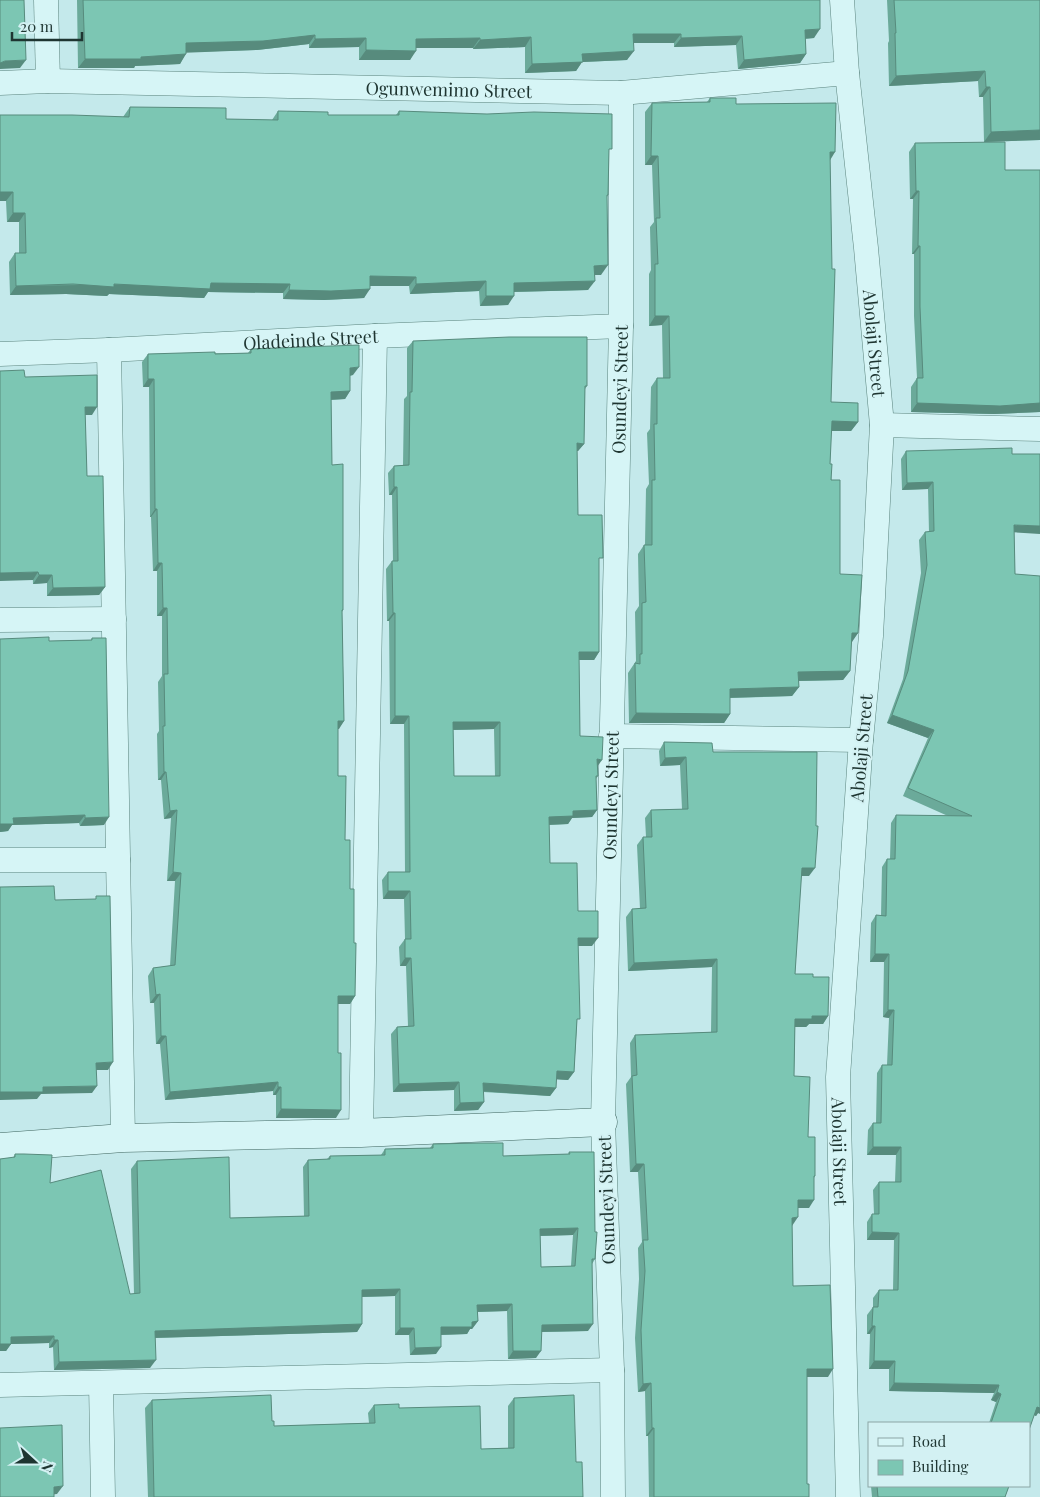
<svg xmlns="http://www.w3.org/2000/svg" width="1040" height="1497" font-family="'Playfair Display',serif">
	<rect width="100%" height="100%" fill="#c4e9eb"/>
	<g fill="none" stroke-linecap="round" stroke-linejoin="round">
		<g stroke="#5b847e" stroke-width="25">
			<g id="street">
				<path d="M46,0L48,81"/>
				<path id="s1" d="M842,0L847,73L866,248L882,425L871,636L861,740L838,1077L848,1497"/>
				<path id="s2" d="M0,83L48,81L621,93L847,73"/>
				<path d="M109,350L123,1138"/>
				<path id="s3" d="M0,354L109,350L375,336L621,326"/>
				<path d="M882,425L1040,429"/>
				<path d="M0,620L114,619"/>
				<path d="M611,736L861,740"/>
				<path d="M0,860H118"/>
				<path d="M361,1133L375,336"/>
				<path d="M101,1383L103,1497"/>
				<path d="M0,1385L612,1370"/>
				<path id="s4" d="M613,1497L612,1370L603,1122L621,326V93"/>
			</g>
		</g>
		<g stroke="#3f655f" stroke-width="29">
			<path id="secondary" d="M0,1147L123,1138L361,1133L603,1122"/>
		</g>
		<use href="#street" stroke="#d6f5f6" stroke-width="24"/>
		<use href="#secondary" stroke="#d6f5f6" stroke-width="28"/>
	</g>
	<g fill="#6baa9a" fill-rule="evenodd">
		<path d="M77,0H820L814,38L805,39L806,54L800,63L738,69L736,45L674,47V43H633L627,60L582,62L576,71L525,73V47L473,49V48H416L410,60H359V47L309,48V44L257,50L186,52L180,64L135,66L134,68H78Z"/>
		<path d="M887,0H1040V140L984,142L983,97H979L978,81L889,86L888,43L889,41Z"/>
		<path d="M710,98L736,104L830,160L831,402L858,422L851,431H831L830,464L840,574L858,633L851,642L850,671L843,680L799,681V687L792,696L730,698V714L724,723H629L628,673L636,661L635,612L639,606L638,554L644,545H645L646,489L649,484L647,433L650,429L651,387L657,378H663L662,325L649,326V274L651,270L650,227L654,222L652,165H645V112L652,103L707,102Z"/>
		<path d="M130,107L226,119L272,120L278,111L328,115H396L399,111L608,154V195L607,197L601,275H595L588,290L514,292L508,305L480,306L479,291L410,294L409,286H370L364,298L324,300L283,299V293L208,292L204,298L109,294L107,296L66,294L10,295L9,262L15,253H19V222H7L6,201L0,115L123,117Z"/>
		<path d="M915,143L1005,170H1040V412L994,414L911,412V387L917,378L914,316V254H912L913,199H910L909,152Z"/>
		<path d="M413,341L587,386L585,389L584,444L578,451H577L578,515L599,563V652L594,660H579L580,736L598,766V776L596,779L597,810L592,817L572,818L568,824L549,825L550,863L578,911L592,946H578L577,1024L574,1072L568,1080L556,1079V1088L550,1096L483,1092L484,1102L478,1110L454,1111V1090L393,1092L391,1034L397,1027L408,1026L406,966H400L399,947L405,939L404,899H383L382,880L388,872H405L404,724H390L389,621H387L386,569L392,561H393L392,495H389L388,473L394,466L403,465L404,399L407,396V348ZM494,729L495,776H454L453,730Z"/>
		<path d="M251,349L353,375L350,376V391L345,399L331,400L332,465L343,610L342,612L344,721L338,729V776L350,889L354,943L355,996L350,1004H338L336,1118H276V1095H273V1091L165,1100L160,1044H156L154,1003H150L148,976L153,968L170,966L175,881H167L171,818L164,819L161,780H158L157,734L159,731L158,682L162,676V616H157V571H153L151,517H150L149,387H143L142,362L148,354L248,353Z"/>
		<path d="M25,377L92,415H85L87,476L105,587L99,595L47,596V583L33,584Z"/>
		<path d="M906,451L1014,533L1038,1413L1036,1416L1034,1415L1029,1423H989L996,1402L991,1400L994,1393L889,1391V1369H869L870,1334H867V1315L873,1307V1298L879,1290H893L894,1240H867V1222L872,1214H874L873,1190L879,1182H895L896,1155H867L868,1130L873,1123H876L877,1073L882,1065H887L889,1018L883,1017L884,962H870L871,923L876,915L881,916L882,867L887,859H890L891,823L896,815L948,816L903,796L928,738L887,723L903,679L921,573L919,540L925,532H929L928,489L902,490L901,459Z"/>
		<path d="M92,638L104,825L80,826L79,823L12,825L8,831L0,832V639L49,641L91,640Z"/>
		<path d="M664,742L713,752L809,876H801L795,974L813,977L828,1016L823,1024H809L806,1027H795L794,1076L808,1137L815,1176L814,1178L809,1208H798L792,1225L793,1286L828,1377H807V1484L809,1497H649L648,1436H646L645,1391L638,1392L635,1338L639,1279L638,1248L642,1242L638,1172H630L626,1084L631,1077L630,1043L635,1035L711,1032L712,967L628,971L626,917L632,909H640L637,845L643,837H646L645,818L651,810L682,809L680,765L660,766L659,751Z"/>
		<path d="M433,1144L503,1156L568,1154L569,1152L595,1259L592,1264L588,1331L541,1332L536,1358L508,1359L507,1311L478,1312V1321L472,1329H470L467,1334L441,1335L436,1354L410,1355L409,1335H395V1296L362,1297V1324L357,1332L155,1338L150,1368L54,1370L53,1347L49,1348V1343L11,1344L6,1351H0V1159L13,1158L15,1154L50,1183L130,1294H134L131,1169L137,1161L230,1218L304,1216L303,1167L308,1160L327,1159L330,1156L381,1155L385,1149L430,1148ZM573,1235L571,1266L541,1267L540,1236Z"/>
		<path d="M514,1398L576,1462L583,1497H148L145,1408L152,1400L272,1421L274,1426L369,1423L368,1413L374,1405L399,1408L481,1449L508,1448V1406Z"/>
		<path d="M871,1486H1009L1005,1497H872Z"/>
	</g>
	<g fill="#578b7d">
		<path d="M820,29L814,38L798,39L805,30Z"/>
		<path d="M633,34H681L674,43H626Z"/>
		<path d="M315,35L309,44L257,50L179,53L186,43Z"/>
		<path d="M742,36L736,45L674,47L681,38Z"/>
		<path d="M531,37L525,47L473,49L480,40Z"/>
		<path d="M366,38L359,47L309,48L315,39Z"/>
		<path d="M480,38L473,48H410L416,39Z"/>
		<path d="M366,50L416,51L410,60H359Z"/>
		<path d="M634,51L627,60L582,62L576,71L525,73L532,64L582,54Z"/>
		<path d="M186,54L180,64L135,66L134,68H78L85,59L141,57Z"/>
		<path d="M806,54L800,63L738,69L744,60Z"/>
		<path d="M26,60L20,68L0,69V63L5,61Z"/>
		<path d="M985,71L978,81L889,86L896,76Z"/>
		<path d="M986,87H990L983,97H979Z"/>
		<path d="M1040,130V140L984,142L991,132Z"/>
		<path d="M830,152H835L829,162Z"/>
		<path d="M651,156H658L652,165H645Z"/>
		<path d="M916,191H919L913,199H910Z"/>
		<path d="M0,192H13L6,201H0Z"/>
		<path d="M13,213H25L19,222H7Z"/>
		<path d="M918,246H920L914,254H912Z"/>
		<path d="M608,265L601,275H588L594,266Z"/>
		<path d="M370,276L416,277L409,286H364Z"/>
		<path d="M486,281L479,291L410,294L416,284Z"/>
		<path d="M595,281L588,290L508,292L514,283Z"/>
		<path d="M211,283L290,284L283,293L208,292L204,298L109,294L107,296L66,294L10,295L16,286Z"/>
		<path d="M370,289L364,298L324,300L283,299L289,290Z"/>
		<path d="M486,296H514L508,305L480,306Z"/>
		<path d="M655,316H669L662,325L649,326Z"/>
		<path d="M359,367L353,375L345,376L350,368Z"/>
		<path d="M148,379H154L149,387H143Z"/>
		<path d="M350,391L345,399L325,400L331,392Z"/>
		<path d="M917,403H1040V412L994,414L911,412Z"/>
		<path d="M85,407H97L92,415H80Z"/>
		<path d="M832,421L858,422L851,431H825Z"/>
		<path d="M577,443L584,444L578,451H571Z"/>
		<path d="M933,482L928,489L902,490L907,483Z"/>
		<path d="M394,487H397L392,495H389Z"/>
		<path d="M155,509H157L151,517H150Z"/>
		<path d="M1014,525L1040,526V534L1009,532Z"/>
		<path d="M158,563H162L157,571H153Z"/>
		<path d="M38,572L33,580L0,581V573Z"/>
		<path d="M39,575H52L47,583L33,584Z"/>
		<path d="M105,587L99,595L47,596L53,588Z"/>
		<path d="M163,608H167L162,616H157Z"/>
		<path d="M393,613H395L389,621H387Z"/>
		<path d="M852,633H858L852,642H846Z"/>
		<path d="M579,652H599L594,660H574Z"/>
		<path d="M850,671L843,680L792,681L798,672Z"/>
		<path d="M799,687L792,696L723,698L730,689Z"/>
		<path d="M636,713L730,714L724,723H629Z"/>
		<path d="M892,715L934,730L928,738L887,723Z"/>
		<path d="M395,716H409L404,724H390Z"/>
		<path d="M338,721H344L339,729H332Z"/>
		<path d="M453,722H500L494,729L448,730Z"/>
		<path d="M686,757L680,765L660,766L665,758Z"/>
		<path d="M597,759L602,760L597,767Z"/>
		<path d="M164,772H166L161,780H158Z"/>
		<path d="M177,810L171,818L164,819L170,811Z"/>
		<path d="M597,810L592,817L572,818L568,824L544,825L549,817L573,811Z"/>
		<path d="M85,815L79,823L12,825L8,831L0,832V824L13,818Z"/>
		<path d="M109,817L104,825L80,826L85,818Z"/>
		<path d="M802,868H815L809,876H796Z"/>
		<path d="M173,872L181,873L175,881H167Z"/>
		<path d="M388,891H410L404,899H383Z"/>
		<path d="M578,938H598L592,946H573Z"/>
		<path d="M875,954H889L884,962H870Z"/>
		<path d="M405,958H411L406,966H400Z"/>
		<path d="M717,959L712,967L628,971L634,963Z"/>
		<path d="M160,994L154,1003H150L156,995Z"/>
		<path d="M338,996H355L350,1004H333Z"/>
		<path d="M888,1010H894L889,1018L883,1017Z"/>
		<path d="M812,1016H828L823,1024H809L806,1027H789L795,1019Z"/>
		<path d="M161,1036H166L160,1044H156Z"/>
		<path d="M113,1062L108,1070H91L96,1063Z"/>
		<path d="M557,1071L574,1072L568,1080L551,1079Z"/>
		<path d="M278,1082L273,1091L165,1100L170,1092Z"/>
		<path d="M459,1082L454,1090L393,1092L399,1084Z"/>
		<path d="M483,1083L556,1088L550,1096L478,1091Z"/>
		<path d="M97,1086L92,1093L41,1094L37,1099L0,1100V1092L43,1087Z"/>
		<path d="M278,1087H281L276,1095H273Z"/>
		<path d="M484,1102L478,1110L454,1111L460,1103Z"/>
		<path d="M281,1109L341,1110L336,1118H276Z"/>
		<path d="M873,1147H901L896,1155H867Z"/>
		<path d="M636,1164H644L638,1172H630Z"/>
		<path d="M798,1200H814L809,1208H792Z"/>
		<path d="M798,1217L792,1226V1218Z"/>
		<path d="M578,1228L573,1235L535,1236L540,1229Z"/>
		<path d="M872,1232L899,1233L894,1240H867Z"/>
		<path d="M400,1289L395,1296L357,1297L362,1290Z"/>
		<path d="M512,1304L507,1311L472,1312L477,1305Z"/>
		<path d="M478,1321L472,1329H470L467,1334L436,1335L441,1327L472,1322Z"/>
		<path d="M362,1324L357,1332L150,1338L155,1331Z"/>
		<path d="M593,1324L588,1331L536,1332L542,1325Z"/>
		<path d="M872,1326H875L870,1334H867Z"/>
		<path d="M400,1328H414L409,1335H395Z"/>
		<path d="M54,1336L49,1343L11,1344L6,1351H0V1344L11,1337Z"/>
		<path d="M54,1340H58L53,1347L49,1348Z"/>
		<path d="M441,1347L436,1354L410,1355L415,1348Z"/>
		<path d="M513,1351H541L536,1358L508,1359Z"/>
		<path d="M156,1360L150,1368L54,1370L59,1362Z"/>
		<path d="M874,1361H895L889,1369H869Z"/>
		<path d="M807,1369H833L828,1377H801Z"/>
		<path d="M651,1383L645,1391L638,1392L643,1384Z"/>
		<path d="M894,1383L999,1385L994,1393L889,1391Z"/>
		<path d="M997,1392L1001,1394L996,1402L991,1400Z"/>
		<path d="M1037,1407L1040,1408V1414L1038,1413L1036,1416L1032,1414Z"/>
		<path d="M652,1428H654L648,1436H646Z"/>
		<path d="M63,1486L57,1494L48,1495L54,1487Z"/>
	</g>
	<g fill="#7cc6b3" stroke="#578b7d" fill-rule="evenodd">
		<path d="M0,0H24L26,60L5,61L0,63Z"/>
		<path d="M83,0H820V29L805,30L806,54L744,60L742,36L681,38V34H633L634,51L582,54L583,62L532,64L531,37L480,40V38L416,39V51L366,50V38L315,39V35L263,41L186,43V54L141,57V59H85Z"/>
		<path d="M894,0H1040V130L991,132L990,87H986L985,71L896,76L895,33H896Z"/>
		<path d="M710,98H736V104L836,103L835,152H830L832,269H835L831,402L858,403V422L832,421L830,464H832L831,480H840V574L862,575L858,633H852L850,671L798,672L799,687L730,689V714L636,713L635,663L640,664V654H642V603L646,602L644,545H652V480H655L654,424H657V378H670L669,316H655V264H658L656,218H660L658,156H651L652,103L710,102Z"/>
		<path d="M130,107L226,108V119L278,120V111L328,112V115H399V111L487,114L534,112L612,114V149H609L608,195H607L608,265L594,266L595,281L514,283V296H486V281L416,284V277L370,276V289L331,291L289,290L290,284L211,283L210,289L114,284V287L73,284L16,286L15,253H26L25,213H13V192H0V115H72L129,117Z"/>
		<path d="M1005,142V170H1040V403L1000,406L917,403V378H923L920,307V246H918L919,191H916L915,143Z"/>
		<path d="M509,337H587V386H585L584,444L577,443L578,515H602L603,558H599V652H579L580,736L603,737L602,760L597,759L598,776H596L597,810L573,811V816L549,817L550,863H577L578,911H598V938H578L580,1019H577L574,1072L557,1071L556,1088L483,1083L484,1102L460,1103L459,1082L399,1084L397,1027L414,1026L411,958H405V939H411L410,891H388V872H410L409,716H395V613H393L392,561H398L397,487H394V466L409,465L410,392H412L413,341ZM453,722H500V776H454Z"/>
		<path d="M359,345V367L350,368V391L331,392L332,465L343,464V610H342L344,721H338V776H346L345,840H350V889H354V943H356L355,996H338V1053H341V1110L281,1109V1087H278V1082L170,1092L166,1036H161L160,994L156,995L153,968L175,965L181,873L173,872L177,810L170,811L166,772H164L163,726H165L164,674H168L167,608H163L162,563H158L157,509H155L154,379H148V354L215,352V354L251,353V349Z"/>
		<path d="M24,370L25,377L97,375V407H85L87,476H103L105,587L53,588L52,575H39L38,572L0,573V371Z"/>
		<path d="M1012,448V454H1040V526L1014,525L1015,574L1040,576V1408L1037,1407L1029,1430V1423H991L1001,1394L997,1392L999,1385L894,1383L895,1361H874L875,1326H872L873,1307H878L879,1290H898L899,1233L872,1232V1214H879V1182H901V1147H873V1123H881L882,1065H892L894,1010H888L889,954H875L876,915L886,916L887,859H895L896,815L972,816L908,788L934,730L892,715L908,671L927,565L925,532L934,531L933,482L907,483L906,451Z"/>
		<path d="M49,637V641L92,640V638H106L109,817L85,818V815L13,818L14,824H0V639Z"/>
		<path d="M664,742L712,743L713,752H817L816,826H818L815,868H802L795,974H813V977H829L828,1016H812V1019H795L794,1076L810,1077L808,1137H815V1176H814V1200H798V1217L792,1218L793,1286L830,1285L833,1369H807V1484H809V1497H654V1428H652L651,1383L643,1384L641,1330L645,1271L643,1240H648L644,1164H636L632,1076L637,1075L635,1035L717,1032V959L634,963L632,909L646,908L643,837H652L651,810L688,809L686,757L665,758Z"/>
		<path d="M54,886L55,900L96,899V896H110L113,1062L96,1063L97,1086L43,1087V1092H0V887Z"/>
		<path d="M480,1143H503V1156L570,1154L569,1152H594L595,1232H597L595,1259H592L593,1324L542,1325L541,1351H513L512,1304L477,1305L478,1321L472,1322V1327H441V1347L415,1348L414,1328H400V1289L362,1290V1324L155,1331L156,1360L59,1362L58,1340H54V1336L11,1337V1344H0V1159L15,1157V1154H24L52,1155L50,1183L101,1170L130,1294L140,1293L137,1161L229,1157L230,1218L309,1216L308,1160L330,1159V1156L385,1155V1149L433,1148V1144ZM578,1228L575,1266L541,1267L540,1229Z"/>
		<path d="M271,1395L272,1421H274V1426L375,1423L374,1405L399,1404V1408L480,1406L481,1449L514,1448V1398L574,1395L576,1462H582L583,1497H154L152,1400Z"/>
		<path d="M62,1425L63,1486L54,1487V1497H0V1428Z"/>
		<path d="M877,1486H1009L1005,1497H878Z"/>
	</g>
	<g text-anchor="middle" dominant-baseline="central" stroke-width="4" stroke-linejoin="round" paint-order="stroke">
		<g font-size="18" fill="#1e3531" stroke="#d3f1f3">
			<text stroke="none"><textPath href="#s2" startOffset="449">Ogunwemimo Street</textPath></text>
			<text stroke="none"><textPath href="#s3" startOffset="311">Oladeinde Street</textPath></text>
			<text stroke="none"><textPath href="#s1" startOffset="345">Abolaji Street</textPath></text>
			<text stroke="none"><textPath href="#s4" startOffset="1108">Osundeyi Street</textPath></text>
			<text transform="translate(861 748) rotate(-85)">Abolaji Street</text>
			<text stroke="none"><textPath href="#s4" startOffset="702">Osundeyi Street</textPath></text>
			<text stroke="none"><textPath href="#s1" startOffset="1155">Abolaji Street</textPath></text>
			<text transform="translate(606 1200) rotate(-92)">Osundeyi Street</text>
		</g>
	</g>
	<rect x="868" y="1422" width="162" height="65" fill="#d3f1f3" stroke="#8ba6a5"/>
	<rect x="878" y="1438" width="25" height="8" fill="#d6f5f6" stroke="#8ba6a5"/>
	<text x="912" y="1447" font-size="15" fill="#1e3531">Road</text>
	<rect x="878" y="1460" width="25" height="15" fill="#7cc6b3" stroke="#8ba6a5"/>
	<text x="912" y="1472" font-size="15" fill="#1e3531">Building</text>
	<g transform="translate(35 1462) rotate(111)" stroke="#d3f1f3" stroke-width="4" paint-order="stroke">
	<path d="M0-4L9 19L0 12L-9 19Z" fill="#1e3531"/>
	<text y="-8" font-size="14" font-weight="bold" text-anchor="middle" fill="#1e3531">N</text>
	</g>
	<path d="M12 32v8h70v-8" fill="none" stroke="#1e3531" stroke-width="2.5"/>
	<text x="20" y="32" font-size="15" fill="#1e3531" stroke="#d3f1f3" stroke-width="4" paint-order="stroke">20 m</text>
</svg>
